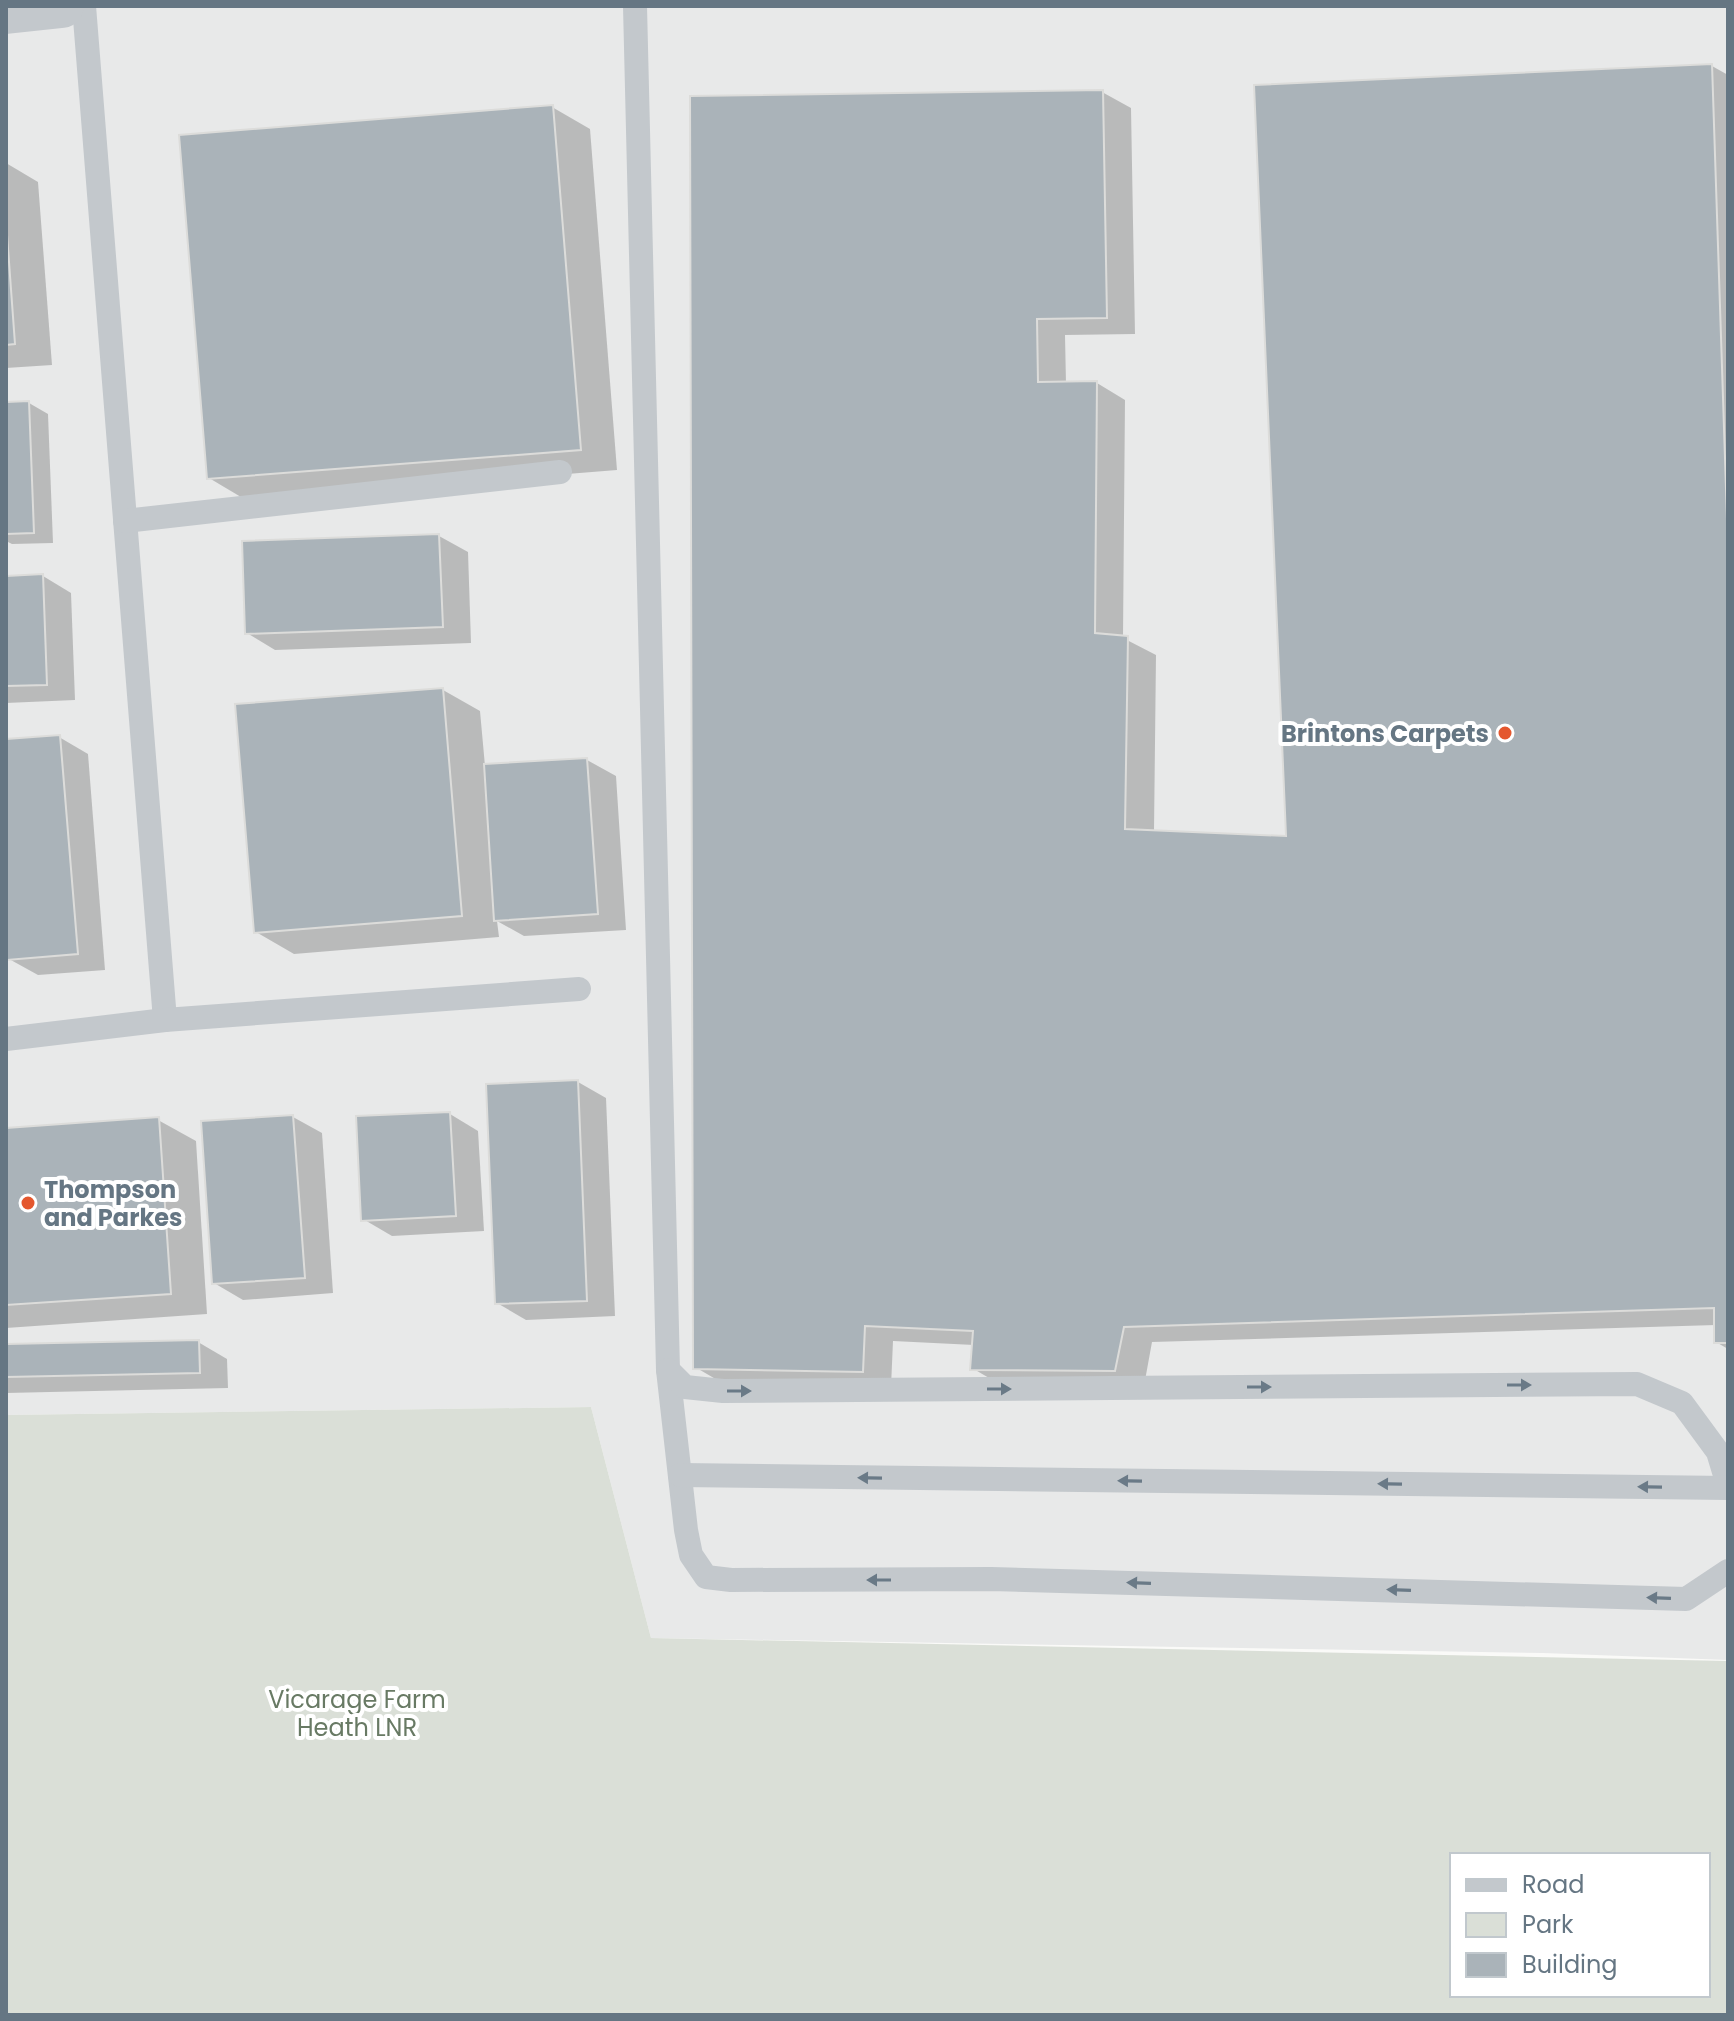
<svg xmlns="http://www.w3.org/2000/svg" width="1734" height="2021" font-family="Poppins,sans-serif">
	<rect width="100%" height="100%" fill="#fafaf8"/>
	<path fill="#e8e9e9" d="M62,6H1728V1660L1543,1653L651,1638L591,1407L6,1415V12Z"/>
	<path fill="#dadfd7" fill-rule="evenodd" d="M591,1407L651,1638L1728,1661V2015H6V1415ZM1452,1855H1708V1995H1452Z"/>
	<g fill="#0003">
		<path d="M1712,66L1728,75V1349L1716,1342V1325L1152,1342L1144,1386L1001,1385L972,1368L974,1345L893,1341L891,1387L724,1384L695,1367L1102,92L1131,108L1135,334L1065,335L1066,384L1097,383L1125,400L1123,638L1156,655L1154,832L1288,838Z"/>
		<path d="M552,107L590,129L617,470L246,500L209,478Z"/>
		<path d="M6,163L38,182L52,365L6,368Z"/>
		<path d="M29,403L48,414L53,543L12,544L6,541V404Z"/>
		<path d="M439,536L468,552L471,643L275,650L247,633Z"/>
		<path d="M43,576L71,593L75,700L6,703V578Z"/>
		<path d="M443,690L480,711L485,766L587,760L616,776L626,930L524,936L497,921L499,937L294,954L256,932Z"/>
		<path d="M59,737L88,754L105,970L38,975L9,959L6,920V741Z"/>
		<path d="M578,1082L606,1098L615,1316L526,1320L497,1303Z"/>
		<path d="M450,1114L478,1131L484,1231L392,1236L363,1219Z"/>
		<path d="M293,1117L322,1133L333,1293L243,1300L214,1283Z"/>
		<path d="M158,1120L196,1141L207,1314L6,1328V1130Z"/>
		<path d="M198,1342L227,1359L228,1388L6,1393V1346Z"/>
	</g>
	<g fill="#aab3b9" stroke="#dcdcda" stroke-width="2">
		<path d="M1712,64L1728,549V1343H1714V1308L1124,1327L1115,1371L970,1370L973,1331L865,1326L863,1372L693,1369L690,96L1103,90L1107,318L1037,319L1038,382L1097,381L1095,633L1128,636L1125,829L1286,836L1254,85Z"/>
		<path d="M553,105L581,450L207,479L179,135Z"/>
		<path d="M6,221L15,344L6,345Z"/>
		<path d="M29,401L34,533L6,534V402Z"/>
		<path d="M439,534L443,627L245,634L242,541Z"/>
		<path d="M43,574L47,685L6,686V576Z"/>
		<path d="M443,688L462,916L254,933L235,704Z"/>
		<path d="M60,735L78,954L7,960L6,739Z"/>
		<path d="M587,758L598,914L494,921L484,764Z"/>
		<path d="M578,1080L587,1301L495,1304L486,1084Z"/>
		<path d="M450,1112L456,1216L361,1221L356,1116Z"/>
		<path d="M293,1115L305,1278L212,1284L201,1121Z"/>
		<path d="M159,1117L171,1294L6,1305V1128Z"/>
		<path d="M199,1340L200,1373L6,1377V1344Z"/>
	</g>
	<g fill="none" stroke-linecap="round" stroke-linejoin="round">
		<g stroke="#c3c8cc" stroke-width="24">
			<path d="M84,6L165,1020"/>
			<path d="M635,6L668,1370L686,1530L691,1555L706,1577L731,1580L991,1579L1686,1599L1728,1571"/>
			<path d="M125,521L560,472"/>
			<path d="M6,1039L165,1020L579,989"/>
			<path d="M668,1370L685,1387L723,1391L1637,1384L1682,1403L1718,1452L1728,1485"/>
			<path d="M680,1475L1728,1488"/>
		</g>
		<path stroke="#c3c8cc" stroke-width="44" d="M6,12L62,6"/>
	</g>
	<defs><path id="oneway-solid" d="M-6-.8H1V-3.2L6.5 0L1 3.2V.8H-6Z" transform="scale(2)"/></defs>
	<g fill="#6a7a87">
		<use href="#oneway-solid" transform="translate(1519 1385)"/>
		<use href="#oneway-solid" transform="translate(1259 1387)"/>
		<use href="#oneway-solid" transform="translate(999 1389)"/>
		<use href="#oneway-solid" transform="translate(739 1391)"/>
		<use href="#oneway-solid" transform="translate(870 1478) rotate(-179)"/>
		<use href="#oneway-solid" transform="translate(1130 1481) rotate(-179)"/>
		<use href="#oneway-solid" transform="translate(1390 1484) rotate(-179)"/>
		<use href="#oneway-solid" transform="translate(1650 1487) rotate(-179)"/>
		<use href="#oneway-solid" transform="translate(879 1580) rotate(180)"/>
		<use href="#oneway-solid" transform="translate(1139 1583) rotate(-178)"/>
		<use href="#oneway-solid" transform="translate(1399 1590) rotate(-178)"/>
		<use href="#oneway-solid" transform="translate(1659 1598) rotate(-178)"/>
	</g>
	<g fill="#e4572e" stroke="#fff" stroke-width="3">
		<circle cx="1505" cy="733" r="8"/>
		<circle cx="28" cy="1203" r="8"/>
	</g>
	<g text-anchor="middle" dominant-baseline="central" stroke-width="8" stroke-linejoin="round" paint-order="stroke">
		<g font-size="24" font-weight="bold" fill="#657683" stroke="#fff" text-anchor="end">
			<text x="1489" y="733">Brintons Carpets</text>
			<text x="44" y="1189" text-anchor="start">Thompson<tspan x="44" dy="28">and Parkes</tspan></text>
		</g>
		<g font-size="24" fill="#687a64" stroke="#fff">
			<text x="357" y="1699">Vicarage Farm<tspan x="357" dy="28">Heath LNR</tspan></text>
		</g>
	</g>
	<rect width="1734" height="2021" fill="none" stroke="#657683" stroke-width="16"/>
	<rect x="1450" y="1853" width="260" height="144" fill="#ffffff" stroke="#c1c8cd" stroke-width="2"/>
	<rect x="1466" y="1879" width="40" height="12" fill="#c3c8cc" stroke="#c1c8cd" stroke-width="2"/>
	<text x="1522" y="1893" font-size="24" fill="#657683">Road</text>
	<rect x="1466" y="1913" width="40" height="24" fill="#dadfd7" stroke="#c1c8cd" stroke-width="2"/>
	<text x="1522" y="1933" font-size="24" fill="#657683">Park</text>
	<rect x="1466" y="1953" width="40" height="24" fill="#aab3b9" stroke="#c1c8cd" stroke-width="2"/>
	<text x="1522" y="1973" font-size="24" fill="#657683">Building</text>
</svg>
